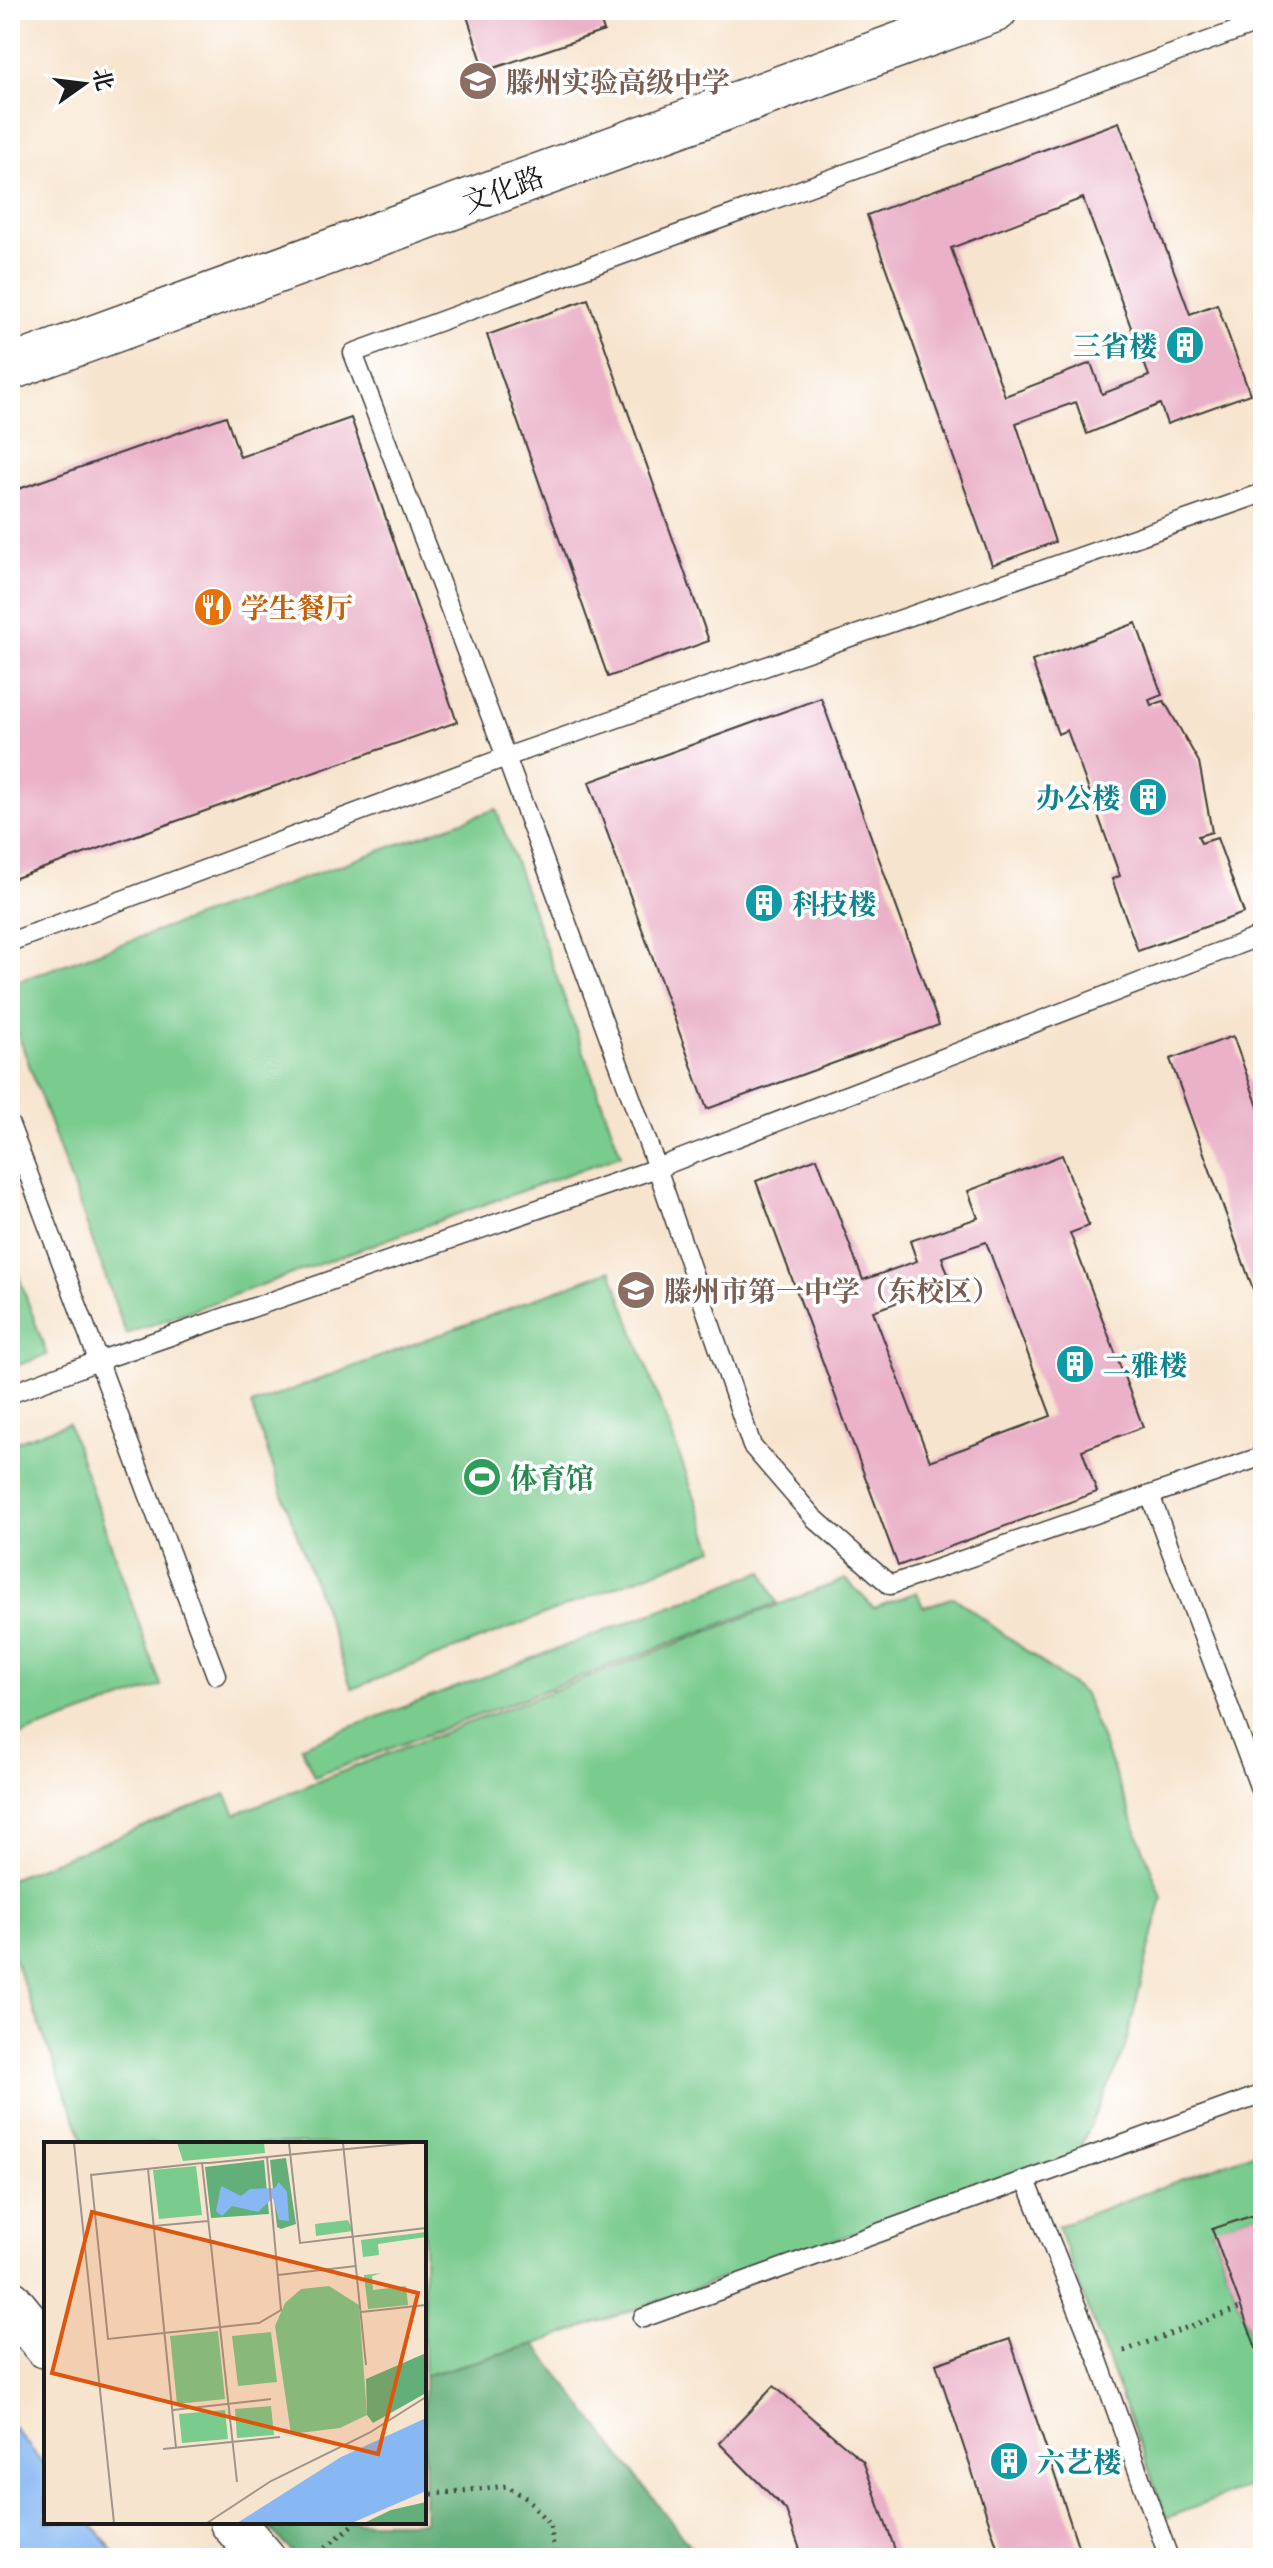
<svg xmlns="http://www.w3.org/2000/svg" width="1273" height="2568" font-family="'Gentium Book Plus','Noto Serif SC',serif">
	<rect width="100%" height="100%" fill="#fff"/>
	<filter id="ink" filterUnits="userSpaceOnUse"><feTurbulence type="fractalNoise" baseFrequency=".0125" numOctaves="2"/><feDisplacementMap in="SourceGraphic" scale="16" xChannelSelector="R" yChannelSelector="G"/><feConvolveMatrix kernelMatrix="1 2 1 2 8 2 1 2 1" color-interpolation-filters="sRGB"/></filter>
	<filter id="wash" filterUnits="userSpaceOnUse"><feTurbulence type="fractalNoise" baseFrequency=".006" numOctaves="4" result="noise"/><feDisplacementMap in="SourceGraphic" scale="32" xChannelSelector="R" yChannelSelector="G"/><feGaussianBlur stdDeviation="1.8" result="paint"/><feColorMatrix in="noise" values="0 0 0 0 0 0 0 0 0 0 0 0 0 0 0 0 0 1.4 0 .05"/><feComposite in="paint" operator="in"/></filter>
	<g filter="url(#wash)">
		<rect width="100%" height="100%" fill="#f7e4ce"/>
		<g fill="#79cb8e" stroke="#4a7455" stroke-width="2">
			<path d="M496,809L621,1155L126,1334L10,1012V984Z"/>
			<path d="M10,1252L47,1355L10,1368Z"/>
			<path d="M611,1270L714,1549L352,1689L251,1405Z"/>
			<path d="M68,1423L161,1686L10,1739V1444Z"/>
			<path d="M763,1571L777,1603L314,1777L301,1746Z"/>
			<path d="M846,1579L874,1608L917,1592L923,1607L954,1597L1084,1694L1162,1897L1124,2052L1076,2156L535,2344L424,2376V2144H85L10,1948V1879L226,1794L236,1814L374,1759Z"/>
			<path d="M1263,2149V2212L1212,2230L1263,2368V2481L1167,2518L1057,2226Z"/>
		</g>
		<path fill="#62af79" stroke="#3f664a" stroke-width="2" d="M535,2344L699,2558H298L264,2522H424V2376Z"/>
		<path fill="#87b8f3" stroke="#526a88" stroke-width="2" d="M10,2423L46,2467V2522H90L119,2558H10Z"/>
		<g id="blocks">
			<g fill="#eab1c8" fill-rule="evenodd">
				<path d="M465,10H597L604,31L485,71Z"/>
				<path d="M1119,122L1190,314L1217,304L1250,394L1167,424L1160,404L1087,434L1076,402L1016,423L1055,542L992,565L867,215ZM1083,198L1149,376L1102,394L1091,363L1005,396L951,248Z"/>
				<path d="M588,299L709,641L608,677L487,335Z"/>
				<path d="M226,416L240,457L351,418L457,722L10,880V492Z"/>
				<path d="M1136,623L1162,695L1149,700L1151,705L1164,701L1199,762L1212,832L1198,836L1201,843L1217,838L1244,913L1138,951L1112,879L1120,876L1067,730L1058,734L1032,661Z"/>
				<path d="M821,698L939,1025L707,1109L589,782Z"/>
				<path d="M1233,1036L1263,1121V1317L1170,1059Z"/>
				<path d="M1062,1155L1089,1226L1070,1233L1143,1427L1082,1450L1097,1492L898,1566L756,1181L817,1158L863,1280L917,1261L910,1241L978,1218L968,1191ZM986,1242L1051,1416L930,1461L873,1311L951,1283L942,1257Z"/>
				<path d="M1263,2212V2367L1212,2229Z"/>
				<path d="M1010,2339L1082,2558H1001L936,2364Z"/>
				<path d="M774,2386L863,2461L898,2558H803L786,2510L719,2443Z"/>
			</g>
		</g>
	</g>
	<g filter="url(#ink)">
		<use href="#blocks" fill-opacity="0" stroke="#3d3a37" stroke-width="2"/>
		<g fill="none" stroke-linecap="round" stroke-linejoin="round">
			<g stroke="#3d3a37" stroke-width="21">
				<g id="service">
					<path d="M1263,21L353,353L506,757L657,1168L752,1446L814,1518L890,1585L1263,1456"/>
					<path d="M10,942L506,757L1263,493"/>
					<path d="M10,1125L216,1675"/>
					<path d="M10,1394L98,1361L657,1168L1263,935"/>
					<path d="M1150,1495L1263,1797"/>
					<path d="M1026,2180L1098,2360L1169,2558"/>
					<path d="M643,2318L1263,2094"/>
				</g>
			</g>
			<g stroke="#3d3a37" stroke-width="47">
				<g id="tertiary">
					<path d="M10,368L995,10"/>
					<path d="M10,2302L46,2346"/>
					<path d="M232,2522L263,2558"/>
				</g>
			</g>
			<g stroke="#3d3a37" stroke-width="5" stroke-dasharray="2 6" stroke-linecap="butt">
				<path d="M1124,2351L1239,2308"/>
				<path d="M424,2495L507,2486L529,2500L550,2525L555,2558"/>
				<path d="M328,2558L321,2551L357,2522"/>
			</g>
			<use href="#service" stroke="#fff" stroke-width="18"/>
			<use href="#tertiary" stroke="#fff" stroke-width="44"/>
		</g>
	</g>
	<defs>
		<g id="school-disc" transform="scale(2)"><circle r="9.5" fill="#8d6e63" stroke="#fff"/><path d="M0-5L7-2L0 1L-7-2ZM-4 1L0 2.5L4 1V4Q0 6-4 4Z" fill="#fff"/></g>
		<g id="building-disc" transform="scale(2)"><circle r="9.5" fill="#0f9aa8" stroke="#fff"/><path d="M-4-6H4V6H1V3H-1V6H-4ZM-2.5-4.3h1.7v1.8h-1.7ZM.8-4.3h1.7v1.8H.8ZM-2.5-1h1.7V.8h-1.7ZM.8-1h1.7V.8H.8Z" fill="#fff"/></g>
		<g id="restaurant-disc" transform="scale(2)"><circle r="9.5" fill="#e8710a" stroke="#fff"/><path d="M-5-6h1v4h1v-4h1v4h1v-4h1v5L-1.5 .5V6h-2V.5L-5-1ZM5-6V6H3V1.5H1.5Q1.5-4 5-6Z" fill="#fff"/></g>
		<g id="stadium-disc" transform="scale(2)"><circle r="9.5" fill="#2e9e5b" stroke="#fff"/><path d="M0-5a6.5 5 0 1 0 0 10a6.5 5 0 1 0 0-10ZM-3.5-1.8h7v3.6h-7Z" fill="#fff"/></g>
	</defs>
	<g fill-rule="evenodd">
		<use href="#school-disc" x="478" y="81"/>
		<use href="#building-disc" x="1185" y="345"/>
		<use href="#restaurant-disc" x="213" y="607"/>
		<use href="#building-disc" x="1148" y="797"/>
		<use href="#building-disc" x="764" y="903"/>
		<use href="#school-disc" x="636" y="1290"/>
		<use href="#building-disc" x="1075" y="1364"/>
		<use href="#stadium-disc" x="482" y="1477"/>
		<use href="#building-disc" x="1009" y="2461"/>
	</g>
	<g text-anchor="middle" dominant-baseline="central" stroke-width="7" stroke-linejoin="round" paint-order="stroke">
		<g font-size="28" font-weight="bold" fill="#785e54" stroke="#fff" text-anchor="start">
			<text x="506" y="81">滕州实验高级中学</text>
			<text x="664" y="1290">滕州市第一中学（东校区）</text>
		</g>
		<g font-size="28" fill="#1c1c1c" stroke="#fff">
			<text transform="translate(503 189) rotate(-20)">文化路</text>
		</g>
		<g font-size="28" font-weight="bold" fill="#0d838f" stroke="#fff" text-anchor="start">
			<text x="1157" y="345" text-anchor="end">三省楼</text>
			<text x="1120" y="797" text-anchor="end">办公楼</text>
			<text x="792" y="903">科技楼</text>
			<text x="1103" y="1364">二雅楼</text>
			<text x="1037" y="2461">六艺楼</text>
		</g>
		<g font-size="28" font-weight="bold" fill="#c56008" stroke="#fff" text-anchor="start">
			<text x="241" y="607">学生餐厅</text>
		</g>
		<g font-size="28" font-weight="bold" fill="#27864d" stroke="#fff" text-anchor="start">
			<text x="510" y="1477">体育馆</text>
		</g>
	</g>
	<g transform="translate(44 2142)">
		<rect width="382" height="382" fill="#f7e4ce"/>
		<path d="M133,1H220L221,11L139,19ZM152,24L158,73L115,77L109,28ZM304,78L309,89L272,94L271,82ZM382,90V95L334,102L335,113L319,115L317,98ZM338,131L328,134L329,148L362,144L364,163L324,167L320,133ZM285,144L315,163L323,273L296,286L247,292L231,184L241,161L257,147ZM174,189L181,257L133,262L126,194ZM227,190L233,240L194,244L188,194ZM227,264L230,293L193,296L191,267ZM181,268L184,297L138,301L135,272Z" fill="#79cb8e"/>
		<path d="M242,16L252,82L237,87L233,85L226,18ZM220,18L225,72L167,76L161,25ZM382,211V251L329,281L323,273L322,237ZM382,360V381H320L347,368Z" fill="#62af79"/>
		<path d="M235,40L243,50L245,79L235,78L229,56L214,70L188,64L178,74L172,69L177,44L197,54L206,47L231,46ZM382,276V349L308,381H193L297,315Z" fill="#87b8f3"/>
		<path fill="none" stroke="#9f9487" stroke-width="2" d="M30,1L70,381M245,1L256,101L382,86M299,1L322,223M223,15L237,168L215,181L64,197L47,33L158,21H165L223,15L271,10L367,1M158,21L193,340M104,27L132,306M110,84L164,79M234,133L312,124M317,170L382,163M129,268L227,257M119,307L236,295M163,381L227,339L325,291L382,255"/>
		<path fill="#de560d" fill-opacity="0.15" stroke="#de560d" stroke-width="4" d="M48,70L374,151L334,312L8,231Z"/>
		<rect width="382" height="382" fill="none" stroke="#1c1c1c" stroke-width="4"/>
	</g>
	<rect width="1273" height="2568" fill="none" stroke="#fff" stroke-width="40"/>
	<g transform="translate(84 84) rotate(76)" stroke="#ffffff" stroke-width="6" paint-order="stroke">
	<path d="M0-6L14 30L0 20L-14 30Z" fill="#1c1c1c"/>
	<text y="-12" font-size="22" font-weight="bold" text-anchor="middle" fill="#1c1c1c">北</text>
	</g>
</svg>
